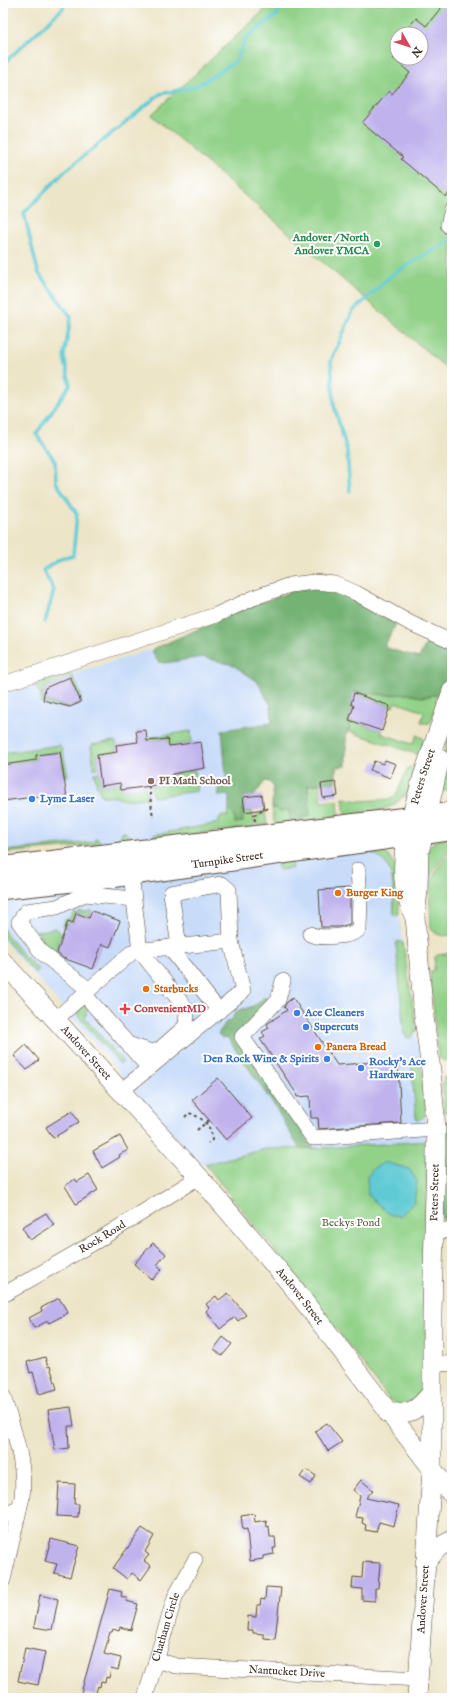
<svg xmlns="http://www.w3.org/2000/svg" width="455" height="1701" font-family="'IM FELL English',serif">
	<rect width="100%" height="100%" fill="#fff"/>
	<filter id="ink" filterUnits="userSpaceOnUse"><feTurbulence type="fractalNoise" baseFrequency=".025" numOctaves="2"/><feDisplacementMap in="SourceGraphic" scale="8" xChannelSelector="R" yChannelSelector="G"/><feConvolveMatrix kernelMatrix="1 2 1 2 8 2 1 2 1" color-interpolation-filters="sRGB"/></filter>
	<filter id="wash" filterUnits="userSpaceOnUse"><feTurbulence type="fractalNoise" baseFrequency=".012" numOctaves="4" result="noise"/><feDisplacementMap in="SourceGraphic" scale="16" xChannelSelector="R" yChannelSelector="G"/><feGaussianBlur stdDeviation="0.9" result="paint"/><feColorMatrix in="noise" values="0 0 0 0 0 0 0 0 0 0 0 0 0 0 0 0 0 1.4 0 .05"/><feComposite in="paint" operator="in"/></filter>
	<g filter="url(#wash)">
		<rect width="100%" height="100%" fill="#ede5c8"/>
		<g fill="#c8dcf9">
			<path d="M153,649L152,651L158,662L165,663L202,657L233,665L257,681L266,694L271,706L272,723L228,729L236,830L99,845L3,853V695L34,683L35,684L58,677L72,674Z"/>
			<path d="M367,847L388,855L393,860L396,868L399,915L424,1082L427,1141L314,1148L266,1149L201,1165L141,1099L106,1056L3,940V898Z"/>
		</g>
		<g fill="#91d188" stroke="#667e53" fill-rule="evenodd">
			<path d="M272,3H452V373L151,115ZM397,34H421V58H397Z"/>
			<path d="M70,674H72L81,695V702C70,712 53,705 40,702L42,692H38L35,684ZM70,677L81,702L70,707L43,700L45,688Z"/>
			<path d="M355,692L408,694L422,697L442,694L430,723H422L421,722L424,712L395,702L393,707L390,706L354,693Z"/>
			<path d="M352,721L382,731V734L413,744L417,735L424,739L419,755L348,731Z"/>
			<path d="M191,731L192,743L169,746L168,739L147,741V738Z"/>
			<path d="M448,739H452V795L446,790L443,792C436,775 444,756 448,739Z"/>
			<path d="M114,741L116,742L117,752L97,755L99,768H94L91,747L92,745Z"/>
			<path d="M59,745L62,748L68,776H64L60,752L36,755V760L3,765V753Z"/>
			<path d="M410,767L412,768L414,774L406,797L403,796C391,814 364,811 345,815L343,798L359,801L391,799L397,793L408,768Z"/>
			<path d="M195,770L197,791L153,797L151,786L173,783L172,774Z"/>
			<path d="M99,772L101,786L120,783L121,790L146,787L147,798L124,800L116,797L102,796L97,786L94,773Z"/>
			<path d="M319,784L322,802L338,800L339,816L275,824L274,822L272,807L280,811L289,810L290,820L308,785Z"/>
			<path d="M242,809L244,812L252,811L255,827L156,839L153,835L219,823V818L221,816H228L229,810L234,815L236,823Z"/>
			<path d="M265,810L267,825L257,826L256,816Z"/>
			<path d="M123,832H125L135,841L115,844Z"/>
			<path d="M452,835V848L444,855L426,883L428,849L434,842Z"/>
			<path d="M96,838L100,841L99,845L3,853V851L94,842Z"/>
			<path d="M367,847C404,850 398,888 399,915H394C393,901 395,882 389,869C386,863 381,857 374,854C360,847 310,858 292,860V868L280,870L277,867L281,860L286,859Z"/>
			<path d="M452,852V935C442,936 437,937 431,928L429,884L444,859Z"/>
			<path d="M90,909L92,911L89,918L76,913L73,923L68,921L66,928L63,927L65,920L70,918L74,912L77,913L78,911H88Z"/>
			<path d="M3,928C12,945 26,956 39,971L35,973L3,937Z"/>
			<path d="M55,928L62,934L55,955L36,932Z"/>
			<path d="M398,941L403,943L417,1031L414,1032L413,1036L410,1038L406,1037V1034H404L396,944Z"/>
			<path d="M452,953V1050L450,1051L449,1059L444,1061L438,1057L430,971H434L435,957L438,955Z"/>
			<path d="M85,1005L88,1006L85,1018L123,1062L120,1064L77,1015L81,1006Z"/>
			<path d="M418,1059L422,1070L426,1110L425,1116L418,1120L416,1118L411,1060Z"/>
			<path d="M451,1075L452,1113L444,1112L442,1085L444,1077Z"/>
			<path d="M427,1141L425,1378L422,1394L404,1406L396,1404L389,1399L314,1299L205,1164L266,1149L322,1148Z"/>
		</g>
		<g fill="#74b374" stroke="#586e49">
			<path d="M324,588L341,593L396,624L384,647L419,658L426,643H428L452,651V670L442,694L422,697L408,694L386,695L355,692L351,704L354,706L349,720L352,721L346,737V766L336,767V782L308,785L310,816L290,820L289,810L280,811L272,807L273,786L269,782L265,781L254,796L243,797L245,812L242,809L243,822L235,823L234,815L229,810V795L219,796L218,787L227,786L222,730L272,723L271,706L257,681L233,665L202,657L165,663L158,662L152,651L153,649L251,606L300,589Z"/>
			<path d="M265,996L269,1002L236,1035L314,1148H299L274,1105L227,1037L222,1038L218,1034L227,1021L232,1020C236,1006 245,1011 255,1005C259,1003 262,999 265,996Z"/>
			<path d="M452,1121V1225L446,1223L439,1214L445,1122Z"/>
		</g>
		<path fill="#5ecad4" stroke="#4c7a79" d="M385,1162L409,1169L417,1181L414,1202L400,1216L391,1215L368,1196L367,1177L374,1168Z"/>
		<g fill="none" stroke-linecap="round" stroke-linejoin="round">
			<g stroke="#5ecad4" stroke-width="3.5">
				<path d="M3,64L63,8L65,3"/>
				<path d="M350,491L347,451L334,405L331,361L353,311L393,274L449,241"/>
				<path d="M45,622L54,590L43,570L64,557L73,556L77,514L56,482L55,461L36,434L70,385L64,356L71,317L38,272L24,213L64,172L160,94L197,86L236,61L247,37L277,15L282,3"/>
			</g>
		</g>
		<g id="blocks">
			<g fill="#c0b3ed">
				<path d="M445,3H452V189L446,197L401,159L403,157L362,123L389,91L392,94L410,73L393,58H421V34H403L416,18L426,26Z"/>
				<path d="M70,677L81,702L70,707L43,700L45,688Z"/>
				<path d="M354,693L390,706L382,731L349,720L354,706L351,704Z"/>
				<path d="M146,730L147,741L168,739L169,746L201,742L205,768L172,774L173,783L121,790L120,783L101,786L97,755L117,752L116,745L138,742L136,731Z"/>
				<path d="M60,752L67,798L42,801L41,796L3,801V765L36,760V755Z"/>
				<path d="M385,760L396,764L390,778L370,770L374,761L383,764Z"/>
				<path d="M336,782L338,796L323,798L321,784Z"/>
				<path d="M262,795L264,809L245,812L243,797Z"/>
				<path d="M350,888V924L338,927H321L319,890Z"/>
				<path d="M92,911L120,921L110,947L102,944L93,969L63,958L57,953L68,921L73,923L76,913L89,918Z"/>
				<path d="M293,998L337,1065L378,1062L379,1066L398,1064L401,1123L319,1129L318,1118H311L310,1096L297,1097L296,1093L260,1039L265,1036L262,1032L269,1028L267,1024L287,1010L284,1007L287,1002Z"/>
				<path d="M26,1045L39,1060L27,1070L14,1056Z"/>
				<path d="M218,1078L252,1118L226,1140L192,1100Z"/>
				<path d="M72,1111L79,1122L53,1138L46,1127Z"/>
				<path d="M120,1136L128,1150L119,1155L120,1157L102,1168L93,1151Z"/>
				<path d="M89,1175L98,1190L76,1204L65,1186L75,1179L77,1182Z"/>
				<path d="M46,1213L54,1225L30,1240L22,1227Z"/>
				<path d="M153,1243L166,1254L157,1265L162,1269L152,1280L134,1264Z"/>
				<path d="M228,1293L246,1315L238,1321L235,1317L220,1329L206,1311L209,1308L206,1304L216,1296L219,1300Z"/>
				<path d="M59,1298L68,1313L49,1323L48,1321L34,1328L29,1318L42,1311L41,1308Z"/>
				<path d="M223,1337L232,1344L222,1356L214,1349Z"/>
				<path d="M45,1357L48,1367L50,1366L57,1389L39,1394L33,1372L30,1373L27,1362Z"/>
				<path d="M71,1407L74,1426H68L69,1448L55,1450L48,1410Z"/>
				<path d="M327,1423L342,1442L328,1451L315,1431Z"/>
				<path d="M306,1469L316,1476L311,1484L300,1477Z"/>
				<path d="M361,1480L373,1490L366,1498L399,1505L394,1526L379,1522L376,1532L365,1530L366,1525L362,1523L363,1518L355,1517L360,1496L353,1490Z"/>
				<path d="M59,1483L75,1484L74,1504H79L78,1517L57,1516Z"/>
				<path d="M254,1514L255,1522L266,1520L267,1527L269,1526L270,1537H275L276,1548H273L274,1554L263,1556V1559L250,1561L247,1529L243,1530L241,1516Z"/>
				<path d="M142,1528L154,1536L145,1552L149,1555L144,1561L151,1566L141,1580L132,1573L127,1579L113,1568Z"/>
				<path d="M51,1539L79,1546L70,1577L54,1573L57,1564L45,1561Z"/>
				<path d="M363,1562L380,1563L378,1588H375V1601L362,1600V1589L352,1588L353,1577L362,1578Z"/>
				<path d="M266,1587L281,1588L275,1639L264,1638V1634L253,1633V1630H247L248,1616L256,1617L257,1605H260L261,1599L265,1600Z"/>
				<path d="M110,1589L122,1592L121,1596L127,1598L126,1601L138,1604L131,1630L120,1627L119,1631L113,1629L112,1632H110L104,1654L121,1658L118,1670L111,1668L109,1678L106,1677L105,1683L101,1682L100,1687L98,1686L95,1696L81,1693Z"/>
				<path d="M40,1595L58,1599L52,1630L34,1627Z"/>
				<path d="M25,1648L45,1652L38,1685L18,1681Z"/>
			</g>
		</g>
	</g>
	<g filter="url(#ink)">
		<use href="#blocks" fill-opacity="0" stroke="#564638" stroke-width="1"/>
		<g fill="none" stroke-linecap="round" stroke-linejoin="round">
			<g stroke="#564638" stroke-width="16">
				<g id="minor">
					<path d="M452,210L448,225L452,229"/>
					<path d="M3,684L216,615L258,596L290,585L314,582L335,584L356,593L410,623L452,642"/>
					<path d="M310,934C320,939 352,937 359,929L360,899L358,870"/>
					<path d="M179,946L171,893L222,884L229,890L231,941"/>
					<path d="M169,947L219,1011"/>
					<path d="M283,981L278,1000L242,1037L313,1138L436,1129"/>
					<path d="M89,990L42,953L19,922L26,911L57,907L85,894L133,899"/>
					<path d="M84,994L149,1068"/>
					<path d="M56,1019L131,953L144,950L231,941L243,991L121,1091"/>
					<path d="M128,1044L152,1052L160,1049L186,1026L187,1010L140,951L131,874"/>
					<path d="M435,1230L452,1231"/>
					<path id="s1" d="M3,1295L100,1239L199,1177"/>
					<path d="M433,1363L452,1364"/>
					<path d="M3,1396C13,1429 26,1463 22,1497L3,1580"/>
					<path d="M3,1515L19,1509"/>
					<path id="s2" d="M156,1660L177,1666L418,1679"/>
					<path id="s3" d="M145,1698L175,1597L195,1560"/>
				</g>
			</g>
			<g stroke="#564638" stroke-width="20">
				<g id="major">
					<path d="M427,816L440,759"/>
					<path id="s4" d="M411,818L422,779L452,691"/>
					<path d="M406,834C403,867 400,885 414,916"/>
					<path id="s5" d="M3,962L199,1177L258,1246L293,1287L452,1495"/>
					<path d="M388,1413C411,1415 418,1410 432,1392"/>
					<path d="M425,1563L439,1547L452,1540"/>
					<path id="s6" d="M417,1698L432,1469V1313L436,1151V1129L431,1070L424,1017L415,917L418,891L419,852L424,833"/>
				</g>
			</g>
			<g stroke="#564638" stroke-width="24">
				<g id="highway">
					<path d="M3,868L452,813"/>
					<path id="s7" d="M3,888L114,876L452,829"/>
				</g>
			</g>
			<g stroke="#564638" stroke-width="2" stroke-dasharray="3 3" stroke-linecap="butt">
				<path d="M149,787L153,817"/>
				<path d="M255,821L254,815L270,807"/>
				<path d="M185,1117L189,1113C202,1117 212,1126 212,1140L208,1143"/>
				<path d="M197,1130L209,1120"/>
			</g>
			<use href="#minor" stroke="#fff" stroke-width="15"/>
			<use href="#major" stroke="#fff" stroke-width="19"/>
			<use href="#highway" stroke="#fff" stroke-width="22"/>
		</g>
	</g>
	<circle fill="#2e9e5b" stroke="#fff" stroke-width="1.5" cx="377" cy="244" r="4"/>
	<circle fill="#8d6e63" stroke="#fff" stroke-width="1.5" cx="151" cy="781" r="4"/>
	<g fill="#3f7fe0" stroke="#fff" stroke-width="1.5">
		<circle cx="32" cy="799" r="4"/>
		<circle cx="297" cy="1013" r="4"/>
		<circle cx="306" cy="1027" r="4"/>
		<circle cx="327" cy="1059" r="4"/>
		<circle cx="361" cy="1068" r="4"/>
	</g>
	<g fill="#e8710a" stroke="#fff" stroke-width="1.5">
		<circle cx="338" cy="893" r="4"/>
		<circle cx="146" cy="989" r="4"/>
		<circle cx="318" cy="1047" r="4"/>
	</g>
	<path fill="#e0444e" stroke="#fff" stroke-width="1.5" d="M123 1003h4v4h4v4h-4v4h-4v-4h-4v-4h4z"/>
	<g text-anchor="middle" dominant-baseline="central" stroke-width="4" stroke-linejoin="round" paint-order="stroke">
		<g font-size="11" font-weight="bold" fill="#27864d" stroke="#fff" text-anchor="end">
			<text x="369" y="238">Andover / North<tspan x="369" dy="13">Andover YMCA</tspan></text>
		</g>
		<g font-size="11" fill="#3b2a1e" stroke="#fff">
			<text stroke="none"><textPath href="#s4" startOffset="43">Peters Street</textPath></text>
			<text stroke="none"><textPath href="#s7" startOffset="226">Turnpike Street</textPath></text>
			<text stroke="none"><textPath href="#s5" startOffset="123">Andover Street</textPath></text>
			<text stroke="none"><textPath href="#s6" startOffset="506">Peters Street</textPath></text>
			<text stroke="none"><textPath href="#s1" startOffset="115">Rock Road</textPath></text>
			<text stroke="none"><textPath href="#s5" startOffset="447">Andover Street</textPath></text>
			<text stroke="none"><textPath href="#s6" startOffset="99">Andover Street</textPath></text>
			<text stroke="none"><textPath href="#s3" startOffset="74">Chatham Circle</textPath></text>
			<text stroke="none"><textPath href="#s2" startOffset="132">Nantucket Drive</textPath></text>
		</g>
		<g font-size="11" font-weight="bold" fill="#785e54" stroke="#fff" text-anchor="start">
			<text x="159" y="781">PI Math School</text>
		</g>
		<g font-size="11" font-weight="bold" fill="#366cbe" stroke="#fff" text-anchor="start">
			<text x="40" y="799">Lyme Laser</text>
			<text x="305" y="1013">Ace Cleaners</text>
			<text x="314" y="1027">Supercuts</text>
			<text x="319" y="1059" text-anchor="end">Den Rock Wine &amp; Spirits</text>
			<text x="369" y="1062">Rocky's Ace<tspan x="369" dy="13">Hardware</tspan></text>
		</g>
		<g font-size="11" font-weight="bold" fill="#c56008" stroke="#fff" text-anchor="start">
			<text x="346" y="893">Burger King</text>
			<text x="154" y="989">Starbucks</text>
			<text x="326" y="1047">Panera Bread</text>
		</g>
		<g font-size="11" font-weight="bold" fill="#be3a42" stroke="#fff" text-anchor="start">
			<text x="134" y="1009">ConvenientMD</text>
		</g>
		<g font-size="11" fill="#555c3e" stroke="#fff">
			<text x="351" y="1223">Beckys Pond</text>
		</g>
	</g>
	<rect width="455" height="1701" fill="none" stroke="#fff" stroke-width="16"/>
	<g transform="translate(409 46) rotate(129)"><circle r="19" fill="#ffffff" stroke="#b1aaa5"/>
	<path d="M0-3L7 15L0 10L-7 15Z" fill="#d1495b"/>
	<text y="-6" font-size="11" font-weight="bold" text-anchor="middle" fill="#3b2a1e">N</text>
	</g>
</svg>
